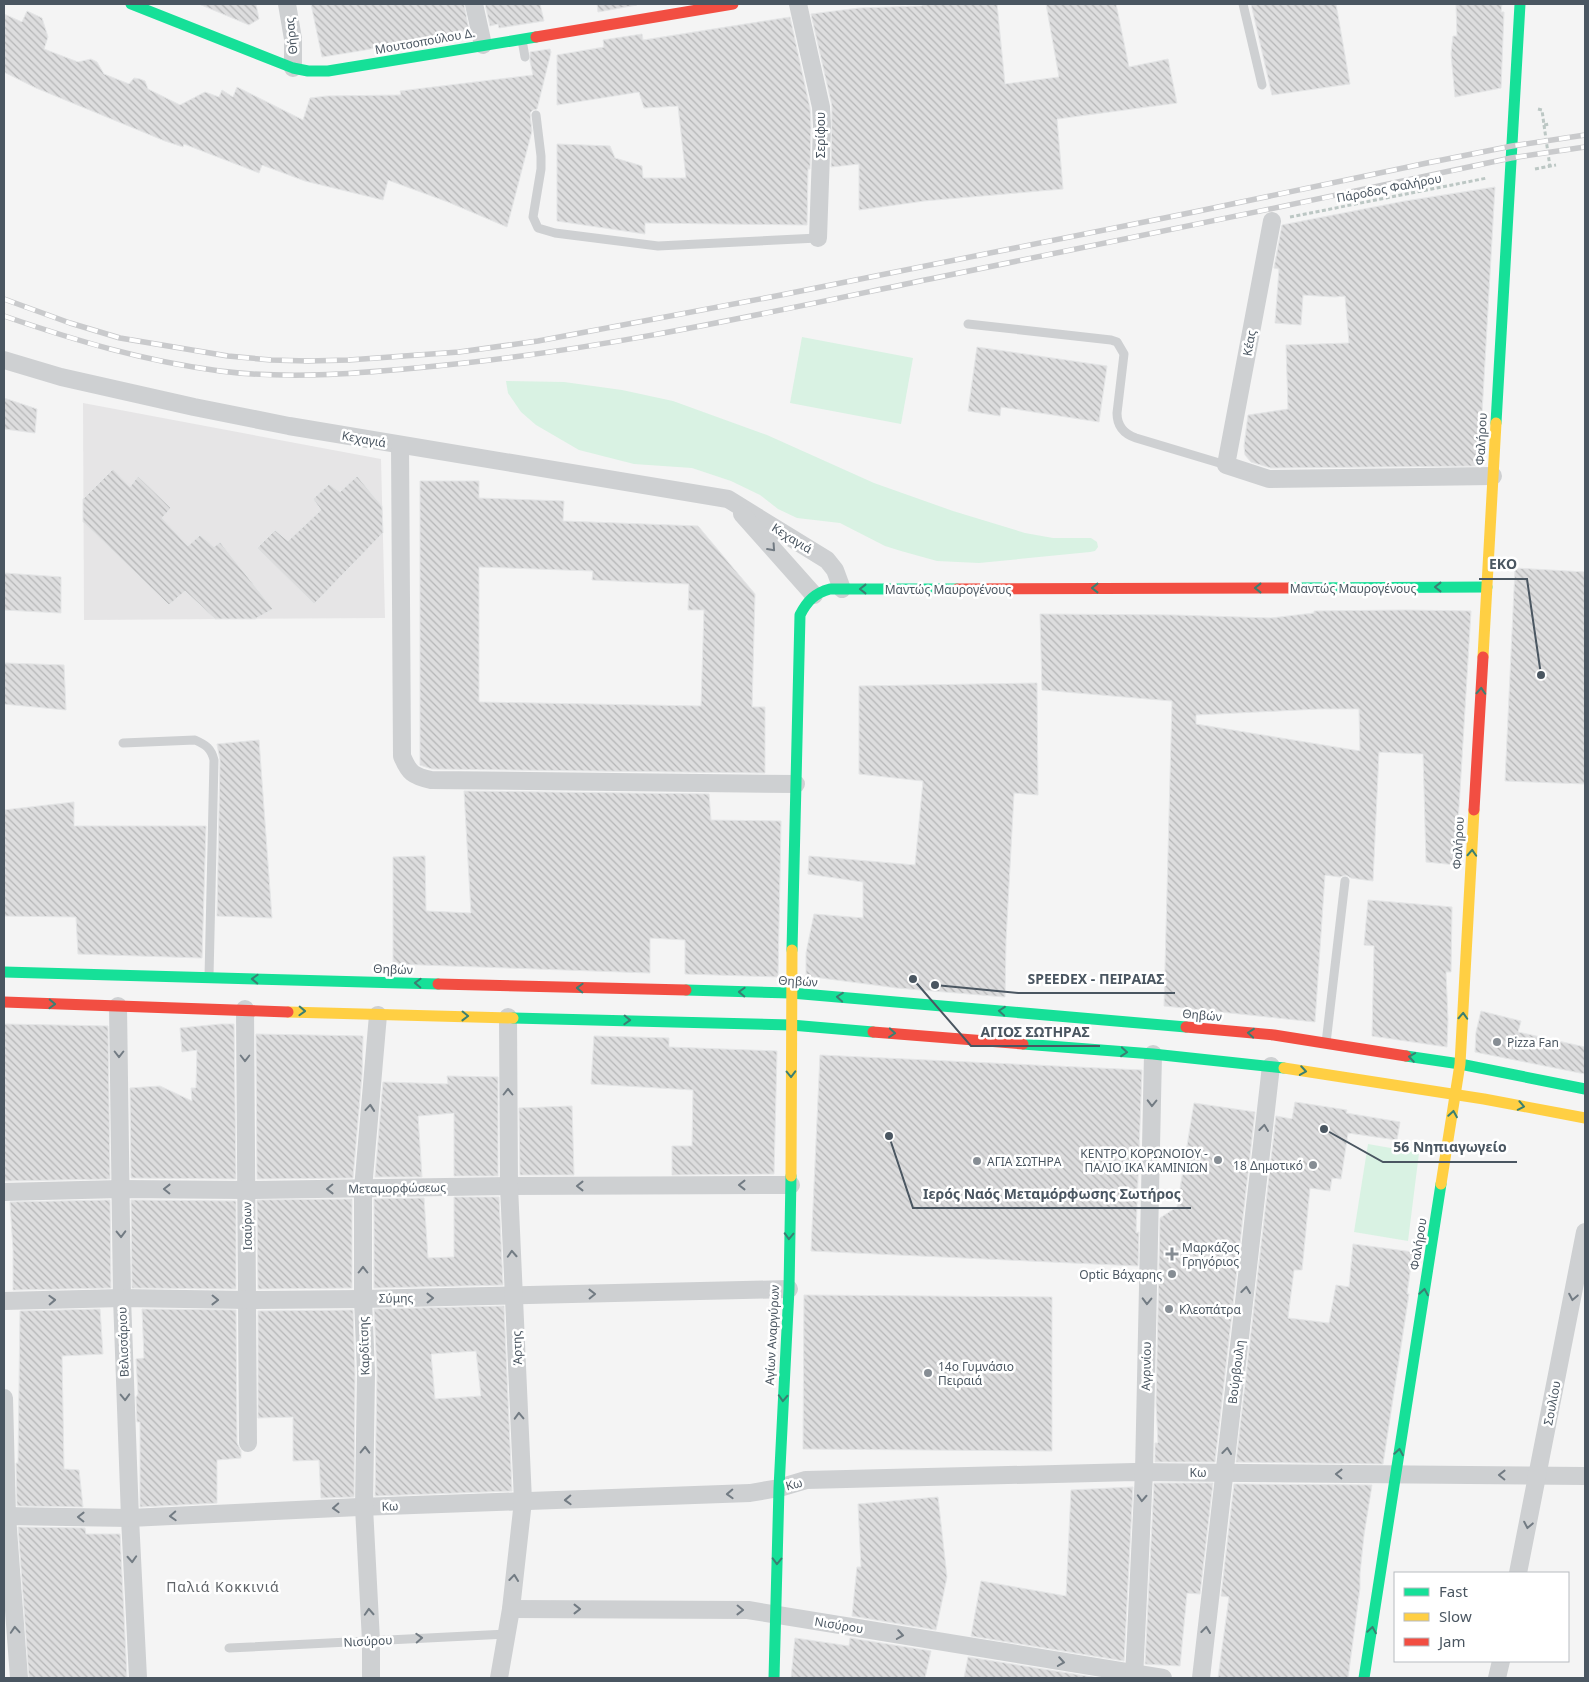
<svg xmlns="http://www.w3.org/2000/svg" width="1589" height="1682" font-family="'Noto Sans',sans-serif">
	<defs>
		<pattern id="building-back-hatch" width="6" height="6" patternUnits="userSpaceOnUse" patternTransform="scale(1.25)"><rect width="6" height="6" fill="#ddddde"/><path d="M-1 5l2 2M0 0l6 6M5-1l2 2" fill="none" stroke="#b5b6b7"/></pattern>
	</defs>
	<rect width="100%" height="100%" fill="#f4f4f4"/>
	<path fill="#e6e5e6" d="M83,403L381,459L385,618L84,620Z"/>
	<g fill="#d9f2e3">
		<path d="M802,337L913,358L901,424L790,403Z"/>
		<path d="M506,381L564,382L622,390L673,401L767,435L874,483L953,511L1025,533L1053,538H1091L1097,542L1098,547L1095,551L1090,552L979,563L937,561L901,551L885,546L840,523L797,518L778,509L760,495L731,481L692,468L634,464L579,450L536,425L521,412L508,393Z"/>
		<path d="M1368,1144L1419,1153L1408,1241L1354,1232Z"/>
	</g>
	<g fill="url(#building-back-hatch)" stroke="#e5e6e7" fill-rule="evenodd">
		<path d="M199,4H256L259,19L249,25Z"/>
		<path d="M311,4H464L469,30L365,50L322,57Z"/>
		<path d="M485,4H540L544,21L499,28L498,24L490,26Z"/>
		<path d="M597,4H637V5L598,12Z"/>
		<path d="M922,4H997L1005,84L1059,77L1046,4H1116L1129,67L1168,59L1177,103L1057,119L1063,189L924,201L859,210V164L831,167L832,106L811,14L859,8L922,6Z"/>
		<path d="M1251,4H1336L1350,84L1272,95Z"/>
		<path d="M1456,4H1502L1501,12H1504L1501,88L1455,97L1451,54L1453,36H1457Z"/>
		<path d="M27,11L42,18L48,37L44,49L78,62L91,59L97,62L104,74L129,84L134,78L140,79L145,81L148,89L180,105L205,92L219,97L222,90L233,97L237,87L303,120L310,98L327,96L401,95L400,91L533,75L530,61V52L550,49L551,52L537,109L533,110L530,113L532,131L507,227L448,202L388,180L383,200L305,181L262,165L259,173L184,144L183,147L165,141L36,88L4,72V14L22,22Z"/>
		<path d="M790,17L810,108L811,126L810,169H808L807,225L645,223V234L557,221V144L610,146L615,158L642,166L643,178H686L678,106L644,108L639,92L557,105V55L604,47L603,40L642,34L643,40Z"/>
		<path d="M1495,187L1479,466L1271,468L1251,462L1245,455L1244,446L1248,415L1288,409L1286,345L1349,343L1345,296L1335,297L1303,295L1301,325L1275,323L1279,269L1274,268L1282,225L1405,201Z"/>
		<path d="M977,347L1107,366L1099,422L1001,407L1000,416L968,411Z"/>
		<path d="M4,398L37,409L35,433L4,429Z"/>
		<path d="M113,469L130,487L138,476L171,508L162,518L188,546L200,535L214,547L220,542L273,609L255,619H215L185,591L169,605L83,522V499Z"/>
		<path d="M357,476L382,506L383,533L314,604L257,548L275,530L288,541L321,510L313,499L329,484L340,492Z"/>
		<path d="M420,481H479V498L564,501L563,521L698,526L755,594L752,707H765V773L432,769L420,765ZM479,567L593,571L592,580L689,584L688,610H704L701,706L479,702Z"/>
		<path d="M1515,568L1585,572V784L1505,781Z"/>
		<path d="M4,573L61,577V613L4,610Z"/>
		<path d="M1405,610L1471,611L1458,824L1457,865L1426,862L1423,754L1379,752L1373,881L1351,878L1346,875L1340,877L1325,875L1315,1022L1164,1006L1172,701L1042,690L1040,614L1174,615L1271,618L1314,613V611ZM1319,709H1359L1360,751L1196,724V715Z"/>
		<path d="M4,663L64,665L66,710L4,704Z"/>
		<path d="M1037,683L1038,795L1014,793L1006,940L1005,997L897,988L806,976V953L814,914L863,918V882L808,874L809,856L915,865L923,781L859,774V686Z"/>
		<path d="M259,740L272,918L217,916L220,760L217,744Z"/>
		<path d="M464,791L709,794L711,820L781,821L778,977L685,974V940L650,938V973L393,964V857L425,856L426,911L471,913Z"/>
		<path d="M74,802V826H206L202,958L78,954L76,917L4,916V810Z"/>
		<path d="M1368,900L1452,907L1451,972H1446L1448,1019L1447,1047L1372,1036L1374,946L1364,945Z"/>
		<path d="M1481,1011L1521,1021L1518,1032L1585,1047V1074L1475,1052L1476,1032Z"/>
		<path d="M4,1024L108,1026L110,1179L4,1181Z"/>
		<path d="M221,1024H234L236,1179L131,1178L130,1088L160,1086L192,1101L191,1088H196L197,1050L182,1052L180,1028Z"/>
		<path d="M256,1034L363,1036L362,1075L353,1178L257,1179Z"/>
		<path d="M594,1036L669,1038V1047L777,1051L774,1174L672,1175V1146H692L693,1090L591,1084Z"/>
		<path d="M820,1055L1142,1070L1136,1233L1139,1232L1138,1266L811,1251Z"/>
		<path d="M447,1076L498,1077V1176H454V1113L418,1116L422,1177H375L383,1082L448,1084Z"/>
		<path d="M1295,1102L1347,1110L1346,1113L1400,1122L1397,1140L1348,1133L1341,1179L1332,1178L1330,1191L1310,1188L1302,1270H1294L1288,1318L1329,1323L1336,1285L1349,1287L1353,1244L1413,1252L1407,1294H1409L1383,1464L1236,1462L1276,1116L1292,1119Z"/>
		<path d="M1194,1103L1255,1112L1215,1462H1155V1443H1158L1156,1402L1160,1218L1177,1207Z"/>
		<path d="M572,1106L574,1175H520L519,1108Z"/>
		<path d="M454,1197H499L503,1285L374,1288V1199L424,1198L428,1258L454,1257Z"/>
		<path d="M352,1199V1288L258,1289L257,1200Z"/>
		<path d="M110,1200L111,1288L13,1290V1249L10,1202Z"/>
		<path d="M131,1200L236,1201V1289L132,1288Z"/>
		<path d="M804,1295L1052,1297V1451L803,1449Z"/>
		<path d="M504,1306L512,1491L375,1496L377,1373L374,1309ZM476,1351L481,1396L435,1399L431,1354Z"/>
		<path d="M100,1309L103,1354L62,1356L64,1469L79,1470L83,1507L17,1506L16,1463H18L20,1311Z"/>
		<path d="M142,1309L236,1310L237,1443L241,1451V1458L217,1460V1503L140,1507V1422H137L136,1397L138,1394L136,1359L144,1358Z"/>
		<path d="M353,1310L355,1373L354,1497L321,1498L319,1460L293,1461V1417L258,1418V1311Z"/>
		<path d="M1154,1483H1213L1200,1594L1187,1593L1180,1666L1145,1664Z"/>
		<path d="M1234,1484L1372,1485L1364,1535L1360,1573V1588L1348,1678H1218L1229,1597L1221,1596Z"/>
		<path d="M1133,1487L1124,1661L971,1636L981,1581L1066,1596L1071,1490Z"/>
		<path d="M938,1497L947,1577L936,1630L852,1616L857,1567H861L858,1504Z"/>
		<path d="M18,1527L85,1528L86,1534H120L127,1678H29Z"/>
		<path d="M795,1638L849,1646L850,1638L931,1651L925,1678H791Z"/>
		<path d="M968,1657L1099,1678H964Z"/>
	</g>
	<g fill="none" stroke-linecap="round" stroke-linejoin="round">
		<g stroke="#bcc7c4" stroke-width="3" stroke-dasharray="4 2.5" stroke-linecap="butt">
			<path d="M1538,109L1542,110L1544,125L1549,124"/>
			<path d="M1544,125L1550,167"/>
			<path d="M1535,169L1556,165"/>
			<path d="M1290,217L1487,178"/>
		</g>
		<g stroke="#ced0d2" stroke-width="9">
			<path d="M1243,4L1262,85"/>
			<path d="M522,40L525,57"/>
			<path d="M536,115L541,156V169L533,217L538,228L555,233L658,246L818,238"/>
			<path d="M968,324L1111,340L1117,342L1124,354L1117,413C1117,426 1124,434 1136,438L1226,465"/>
			<path d="M123,743L195,740C206,745 211,748 214,760L209,977"/>
			<path d="M1326,1043L1345,881"/>
			<path d="M229,1648L507,1634"/>
		</g>
		<g stroke="#ced0d2" stroke-width="18">
			<path d="M287,4L293,39V68"/>
			<path d="M474,4L483,45"/>
			<path d="M798,4L821,107L822,126L818,238"/>
			<path d="M1272,221L1226,465L1269,479L1493,476"/>
			<path d="M4,360L61,377L194,407L289,426L728,499L827,560L835,570L842,589"/>
			<path d="M400,445L402,756C409,773 413,776 431,780L796,784"/>
			<path d="M742,514L814,595"/>
			<path d="M118,1006L122,1298L130,1518L138,1678"/>
			<path d="M245,1009L248,1443"/>
			<path d="M4,1192L120,1189L246,1190L509,1186L791,1185"/>
			<path d="M4,1301L122,1298L248,1300L363,1299L789,1289"/>
			<path d="M4,1398L7,1516L19,1678"/>
			<path d="M4,1516L130,1518L359,1507L750,1493L779,1488L806,1480L1134,1472L1585,1476"/>
			<path d="M1518,1573L1585,1232"/>
			<path d="M511,1609L748,1610L1163,1678"/>
			<path d="M371,1678V1641L364,1507L366,1373L363,1299V1189L378,1015"/>
			<path d="M499,1678L511,1609L523,1501L509,1186L508,1017"/>
			<path d="M1134,1678L1144,1472L1153,1054"/>
			<path d="M1201,1678L1271,1066"/>
			<path d="M1497,1678L1501,1661"/>
		</g>
		<g stroke="#16e098" stroke-width="11">
			<path d="M131,4L293,68L308,71H328L536,37"/>
			<path d="M1496,423L1520,4"/>
			<path d="M1290,588L1487,587"/>
			<path d="M792,950L800,615C807,601 815,593 830,589H957"/>
			<path d="M4,972L438,984"/>
			<path d="M686,990L791,993L1186,1027"/>
			<path d="M513,1018L791,1025L873,1032"/>
			<path d="M1023,1044L1153,1054L1284,1068"/>
			<path d="M1406,1056L1460,1064L1585,1089"/>
			<path d="M774,1678L779,1488L789,1289L791,1176"/>
			<path d="M1364,1678L1441,1184"/>
		</g>
		<g stroke="#ffcf43" stroke-width="11">
			<path d="M1483,657L1496,423"/>
			<path d="M288,1012L513,1018"/>
			<path d="M1284,1068L1484,1099L1585,1118"/>
			<path d="M791,1176L792,950"/>
			<path d="M1441,1184L1460,1064L1474,810"/>
		</g>
		<g stroke="#f24e42" stroke-width="11">
			<path d="M536,37L733,4"/>
			<path d="M957,589L1290,588"/>
			<path d="M1474,810L1483,657"/>
			<path d="M438,984L686,990"/>
			<path d="M4,1002L288,1012"/>
			<path d="M1186,1027L1274,1035L1406,1056"/>
			<path d="M873,1032L1023,1044"/>
		</g>
		<g stroke="#c9cacc" stroke-width="5.5">
			<g id="rail">
				<path d="M4,299L70,323L120,338L228,356L271,360L308,361L349,360L459,352L538,341L776,296L1194,212L1427,163L1512,146L1585,135"/>
				<path d="M4,316C77,341 144,361 220,371C292,380 364,373 436,366C602,350 766,313 930,279C1123,239 1318,200 1511,158L1585,147"/>
			</g>
		</g>
		<use href="#rail" stroke="#fff" stroke-width="4" stroke-dasharray="11" stroke-linecap="butt"/>
	</g>
	<defs><path id="oneway-chevron" d="M-2-3.5L2.5 0L-2 3.5" fill="none" stroke-width="1.6" stroke-linecap="round" stroke-linejoin="round" transform="scale(1.25)"/></defs>
	<g stroke="#727b83">
		<use href="#oneway-chevron" transform="translate(772 548) rotate(48)"/>
		<use href="#oneway-chevron" transform="translate(119 1054) rotate(90)"/>
		<use href="#oneway-chevron" transform="translate(245 1058) rotate(90)"/>
		<use href="#oneway-chevron" transform="translate(508 1092) rotate(-90)"/>
		<use href="#oneway-chevron" transform="translate(1152 1103) rotate(91)"/>
		<use href="#oneway-chevron" transform="translate(370 1108) rotate(-85)"/>
		<use href="#oneway-chevron" transform="translate(1264 1128) rotate(-83)"/>
		<use href="#oneway-chevron" transform="translate(742 1185) rotate(180)"/>
		<use href="#oneway-chevron" transform="translate(580 1186) rotate(180)"/>
		<use href="#oneway-chevron" transform="translate(167 1189) rotate(-179)"/>
		<use href="#oneway-chevron" transform="translate(330 1189) rotate(179)"/>
		<use href="#oneway-chevron" transform="translate(121 1234) rotate(89)"/>
		<use href="#oneway-chevron" transform="translate(512 1254) rotate(-93)"/>
		<use href="#oneway-chevron" transform="translate(363 1270) rotate(-90)"/>
		<use href="#oneway-chevron" transform="translate(1246 1290) rotate(-83)"/>
		<use href="#oneway-chevron" transform="translate(592 1294) rotate(-1)"/>
		<use href="#oneway-chevron" transform="translate(1573 1297) rotate(101)"/>
		<use href="#oneway-chevron" transform="translate(430 1298) rotate(-1)"/>
		<use href="#oneway-chevron" transform="translate(52 1300) rotate(-2)"/>
		<use href="#oneway-chevron" transform="translate(215 1300) rotate(1)"/>
		<use href="#oneway-chevron" transform="translate(1147 1301) rotate(91)"/>
		<use href="#oneway-chevron" transform="translate(125 1397) rotate(88)"/>
		<use href="#oneway-chevron" transform="translate(519 1416) rotate(-92)"/>
		<use href="#oneway-chevron" transform="translate(365 1450) rotate(-89)"/>
		<use href="#oneway-chevron" transform="translate(1227 1451) rotate(-83)"/>
		<use href="#oneway-chevron" transform="translate(1339 1474) rotate(-179)"/>
		<use href="#oneway-chevron" transform="translate(1502 1475) rotate(-179)"/>
		<use href="#oneway-chevron" transform="translate(730 1494) rotate(178)"/>
		<use href="#oneway-chevron" transform="translate(1142 1498) rotate(93)"/>
		<use href="#oneway-chevron" transform="translate(568 1500) rotate(178)"/>
		<use href="#oneway-chevron" transform="translate(336 1508) rotate(177)"/>
		<use href="#oneway-chevron" transform="translate(173 1516) rotate(177)"/>
		<use href="#oneway-chevron" transform="translate(81 1517) rotate(-179)"/>
		<use href="#oneway-chevron" transform="translate(1528 1525) rotate(101)"/>
		<use href="#oneway-chevron" transform="translate(132 1559) rotate(87)"/>
		<use href="#oneway-chevron" transform="translate(514 1578) rotate(-84)"/>
		<use href="#oneway-chevron" transform="translate(577 1609)"/>
		<use href="#oneway-chevron" transform="translate(740 1610) rotate(1)"/>
		<use href="#oneway-chevron" transform="translate(369 1612) rotate(-93)"/>
		<use href="#oneway-chevron" transform="translate(15 1630) rotate(-94)"/>
		<use href="#oneway-chevron" transform="translate(1206 1630) rotate(-83)"/>
		<use href="#oneway-chevron" transform="translate(900 1635) rotate(9)"/>
		<use href="#oneway-chevron" transform="translate(419 1638) rotate(-3)"/>
		<use href="#oneway-chevron" transform="translate(1061 1662) rotate(9)"/>
	</g>
	<g stroke="#3a7f72">
		<use href="#oneway-chevron" transform="translate(1438 587) rotate(180)"/>
		<use href="#oneway-chevron" transform="translate(1095 588) rotate(180)"/>
		<use href="#oneway-chevron" transform="translate(1258 588) rotate(180)"/>
		<use href="#oneway-chevron" transform="translate(863 589) rotate(180)"/>
		<use href="#oneway-chevron" transform="translate(1481 691) rotate(-87)"/>
		<use href="#oneway-chevron" transform="translate(1472 853) rotate(-87)"/>
		<use href="#oneway-chevron" transform="translate(255 979) rotate(-178)"/>
		<use href="#oneway-chevron" transform="translate(418 983) rotate(-178)"/>
		<use href="#oneway-chevron" transform="translate(580 988) rotate(-178)"/>
		<use href="#oneway-chevron" transform="translate(742 992) rotate(-178)"/>
		<use href="#oneway-chevron" transform="translate(840 997) rotate(-175)"/>
		<use href="#oneway-chevron" transform="translate(52 1004) rotate(2)"/>
		<use href="#oneway-chevron" transform="translate(302 1011) rotate(2)"/>
		<use href="#oneway-chevron" transform="translate(1002 1011) rotate(-175)"/>
		<use href="#oneway-chevron" transform="translate(465 1016) rotate(1)"/>
		<use href="#oneway-chevron" transform="translate(1463 1016) rotate(-87)"/>
		<use href="#oneway-chevron" transform="translate(627 1020) rotate(2)"/>
		<use href="#oneway-chevron" transform="translate(892 1033) rotate(5)"/>
		<use href="#oneway-chevron" transform="translate(1251 1033) rotate(-175)"/>
		<use href="#oneway-chevron" transform="translate(1124 1052) rotate(5)"/>
		<use href="#oneway-chevron" transform="translate(1412 1057) rotate(-171)"/>
		<use href="#oneway-chevron" transform="translate(1303 1071) rotate(9)"/>
		<use href="#oneway-chevron" transform="translate(791 1074) rotate(89)"/>
		<use href="#oneway-chevron" transform="translate(1521 1106) rotate(11)"/>
		<use href="#oneway-chevron" transform="translate(1453 1114) rotate(-81)"/>
		<use href="#oneway-chevron" transform="translate(789 1236) rotate(92)"/>
		<use href="#oneway-chevron" transform="translate(1424 1292) rotate(-81)"/>
		<use href="#oneway-chevron" transform="translate(783 1398) rotate(93)"/>
		<use href="#oneway-chevron" transform="translate(1399 1452) rotate(-81)"/>
		<use href="#oneway-chevron" transform="translate(777 1561) rotate(91)"/>
		<use href="#oneway-chevron" transform="translate(1372 1630) rotate(-81)"/>
	</g>
	<g fill="#868d94" stroke="#fff" stroke-width="2">
		<circle cx="1497" cy="1042" r="5"/>
		<circle cx="1218" cy="1160" r="5"/>
		<circle cx="977" cy="1161" r="5"/>
		<circle cx="1313" cy="1165" r="5"/>
		<path d="M1169.5 1246.5h5v5h5v5h-5v5h-5v-5h-5v-5h5z"/>
		<circle cx="1172" cy="1274" r="5"/>
		<circle cx="1169" cy="1309" r="5"/>
		<circle cx="928" cy="1373" r="5"/>
	</g>
	<g text-anchor="middle" dominant-baseline="central" stroke-width="5" stroke-linejoin="round" paint-order="stroke">
		<g font-size="12" fill="#4a5661" stroke="#fff">
			<text transform="translate(291 36) rotate(-96)">Θήρας</text>
			<text transform="translate(425 41) rotate(-10)">Μουτσοπούλου Δ.</text>
			<text transform="translate(820 135) rotate(-90)">Σερίφου</text>
			<text transform="translate(1389 188) rotate(-11)">Πάροδος Φαλήρου</text>
			<text transform="translate(1249 343) rotate(-80)">Κέας</text>
			<text transform="translate(364 439) rotate(10)">Κεχαγιά</text>
			<text transform="translate(1481 439) rotate(-87)">Φαλήρου</text>
			<text transform="translate(792 538) rotate(32)">Κεχαγιά</text>
			<text x="1353" y="588">Μαντώς Μαυρογένους</text>
			<text x="948" y="589">Μαντώς Μαυρογένους</text>
			<text transform="translate(1458 843) rotate(-87)">Φαλήρου</text>
			<text transform="translate(393 969) rotate(2)">Θηβών</text>
			<text transform="translate(798 981) rotate(3)">Θηβών</text>
			<text transform="translate(1202 1015) rotate(5)">Θηβών</text>
			<text transform="translate(397 1188) rotate(-1)">Μεταμορφώσεως</text>
			<text transform="translate(247 1226) rotate(-91)">Ισαύρων</text>
			<text transform="translate(1418 1244) rotate(-81)">Φαλήρου</text>
			<text transform="translate(396 1298) rotate(-1)">Σύμης</text>
			<text transform="translate(772 1335) rotate(-87)">Αγίων Αναργύρων</text>
			<text transform="translate(123 1342) rotate(-92)">Βελισσάριου</text>
			<text transform="translate(364 1346) rotate(-92)">Καρδίτσης</text>
			<text transform="translate(517 1348) rotate(-92)">Άρτης</text>
			<text transform="translate(1146 1366) rotate(-89)">Αγρινίου</text>
			<text transform="translate(1236 1372) rotate(-83)">Βούρβουλη</text>
			<text transform="translate(1552 1403) rotate(-79)">Σουλίου</text>
			<text x="1198" y="1472">Κω</text>
			<text transform="translate(794 1484) rotate(-15)">Κω</text>
			<text transform="translate(390 1506) rotate(-2)">Κω</text>
			<text transform="translate(839 1625) rotate(9)">Νισύρου</text>
			<text transform="translate(368 1641) rotate(-3)">Νισύρου</text>
		</g>
		<g font-size="12" fill="#4a5661" stroke="#fff" text-anchor="start">
			<text x="1507" y="1042">Pizza Fan</text>
			<text x="1208" y="1153" text-anchor="end">ΚΕΝΤΡΟ ΚΟΡΩΝΟΙΟΥ -<tspan x="1208" dy="14">ΠΑΛΙΟ ΙΚΑ ΚΑΜΙΝΙΩΝ</tspan></text>
			<text x="987" y="1161">ΑΓΙΑ ΣΩΤΗΡΑ</text>
			<text x="1303" y="1165" text-anchor="end">18 Δημοτικό</text>
			<text x="1182" y="1247">Μαρκάζος<tspan x="1182" dy="14">Γρηγόριος</tspan></text>
			<text x="1162" y="1274" text-anchor="end">Optic Βάχαρης</text>
			<text x="1179" y="1309">Κλεοπάτρα</text>
			<text x="938" y="1366">14ο Γυμνάσιο<tspan x="938" dy="14">Πειραιά</tspan></text>
		</g>
		<g font-size="14" letter-spacing="1" fill="#5f6368" stroke="#fff">
			<text x="223" y="1586">Παλιά Κοκκινιά</text>
		</g>
	</g>
	<path fill="none" stroke="#4a5661" stroke-width="2" d="M1541 675L1527 579H1479M935 985L1018 993H1175M913 979L971 1046H1100M1324 1129L1383 1162H1517M889 1136L913 1208H1191"/>
	<g fill="#4a5661" stroke="#fff" stroke-width="2">
		<circle cx="1541" cy="675" r="5"/>
		<circle cx="935" cy="985" r="5"/>
		<circle cx="913" cy="979" r="5"/>
		<circle cx="1324" cy="1129" r="5"/>
		<circle cx="889" cy="1136" r="5"/>
	</g>
	<g font-size="14" text-anchor="middle" font-weight="bold" fill="#4a5661" stroke="#fff" stroke-width="5" stroke-linejoin="round" paint-order="stroke">
		<text x="1503" y="569">EKO</text>
		<text x="1096" y="984">SPEEDEX - ΠΕΙΡΑΙΑΣ</text>
		<text x="1035" y="1037">ΑΓΙΟΣ ΣΩΤΗΡΑΣ</text>
		<text x="1450" y="1152">56 Νηπιαγωγείο</text>
		<text x="1052" y="1199">Ιερός Ναός Μεταμόρφωσης Σωτήρος</text>
	</g>
	<rect width="1589" height="1682" fill="none" stroke="#4a5661" stroke-width="10"/>
	<rect x="1394" y="1572" width="175" height="90" fill="#ffffff" stroke="#b7bbc0"/>
	<rect x="1404" y="1588" width="25" height="8" fill="#16e098" stroke="#b7bbc0"/>
	<text x="1439" y="1597" font-size="15" fill="#4a5661">Fast</text>
	<rect x="1404" y="1613" width="25" height="8" fill="#ffcf43" stroke="#b7bbc0"/>
	<text x="1439" y="1622" font-size="15" fill="#4a5661">Slow</text>
	<rect x="1404" y="1638" width="25" height="8" fill="#f24e42" stroke="#b7bbc0"/>
	<text x="1439" y="1647" font-size="15" fill="#4a5661">Jam</text>
</svg>
